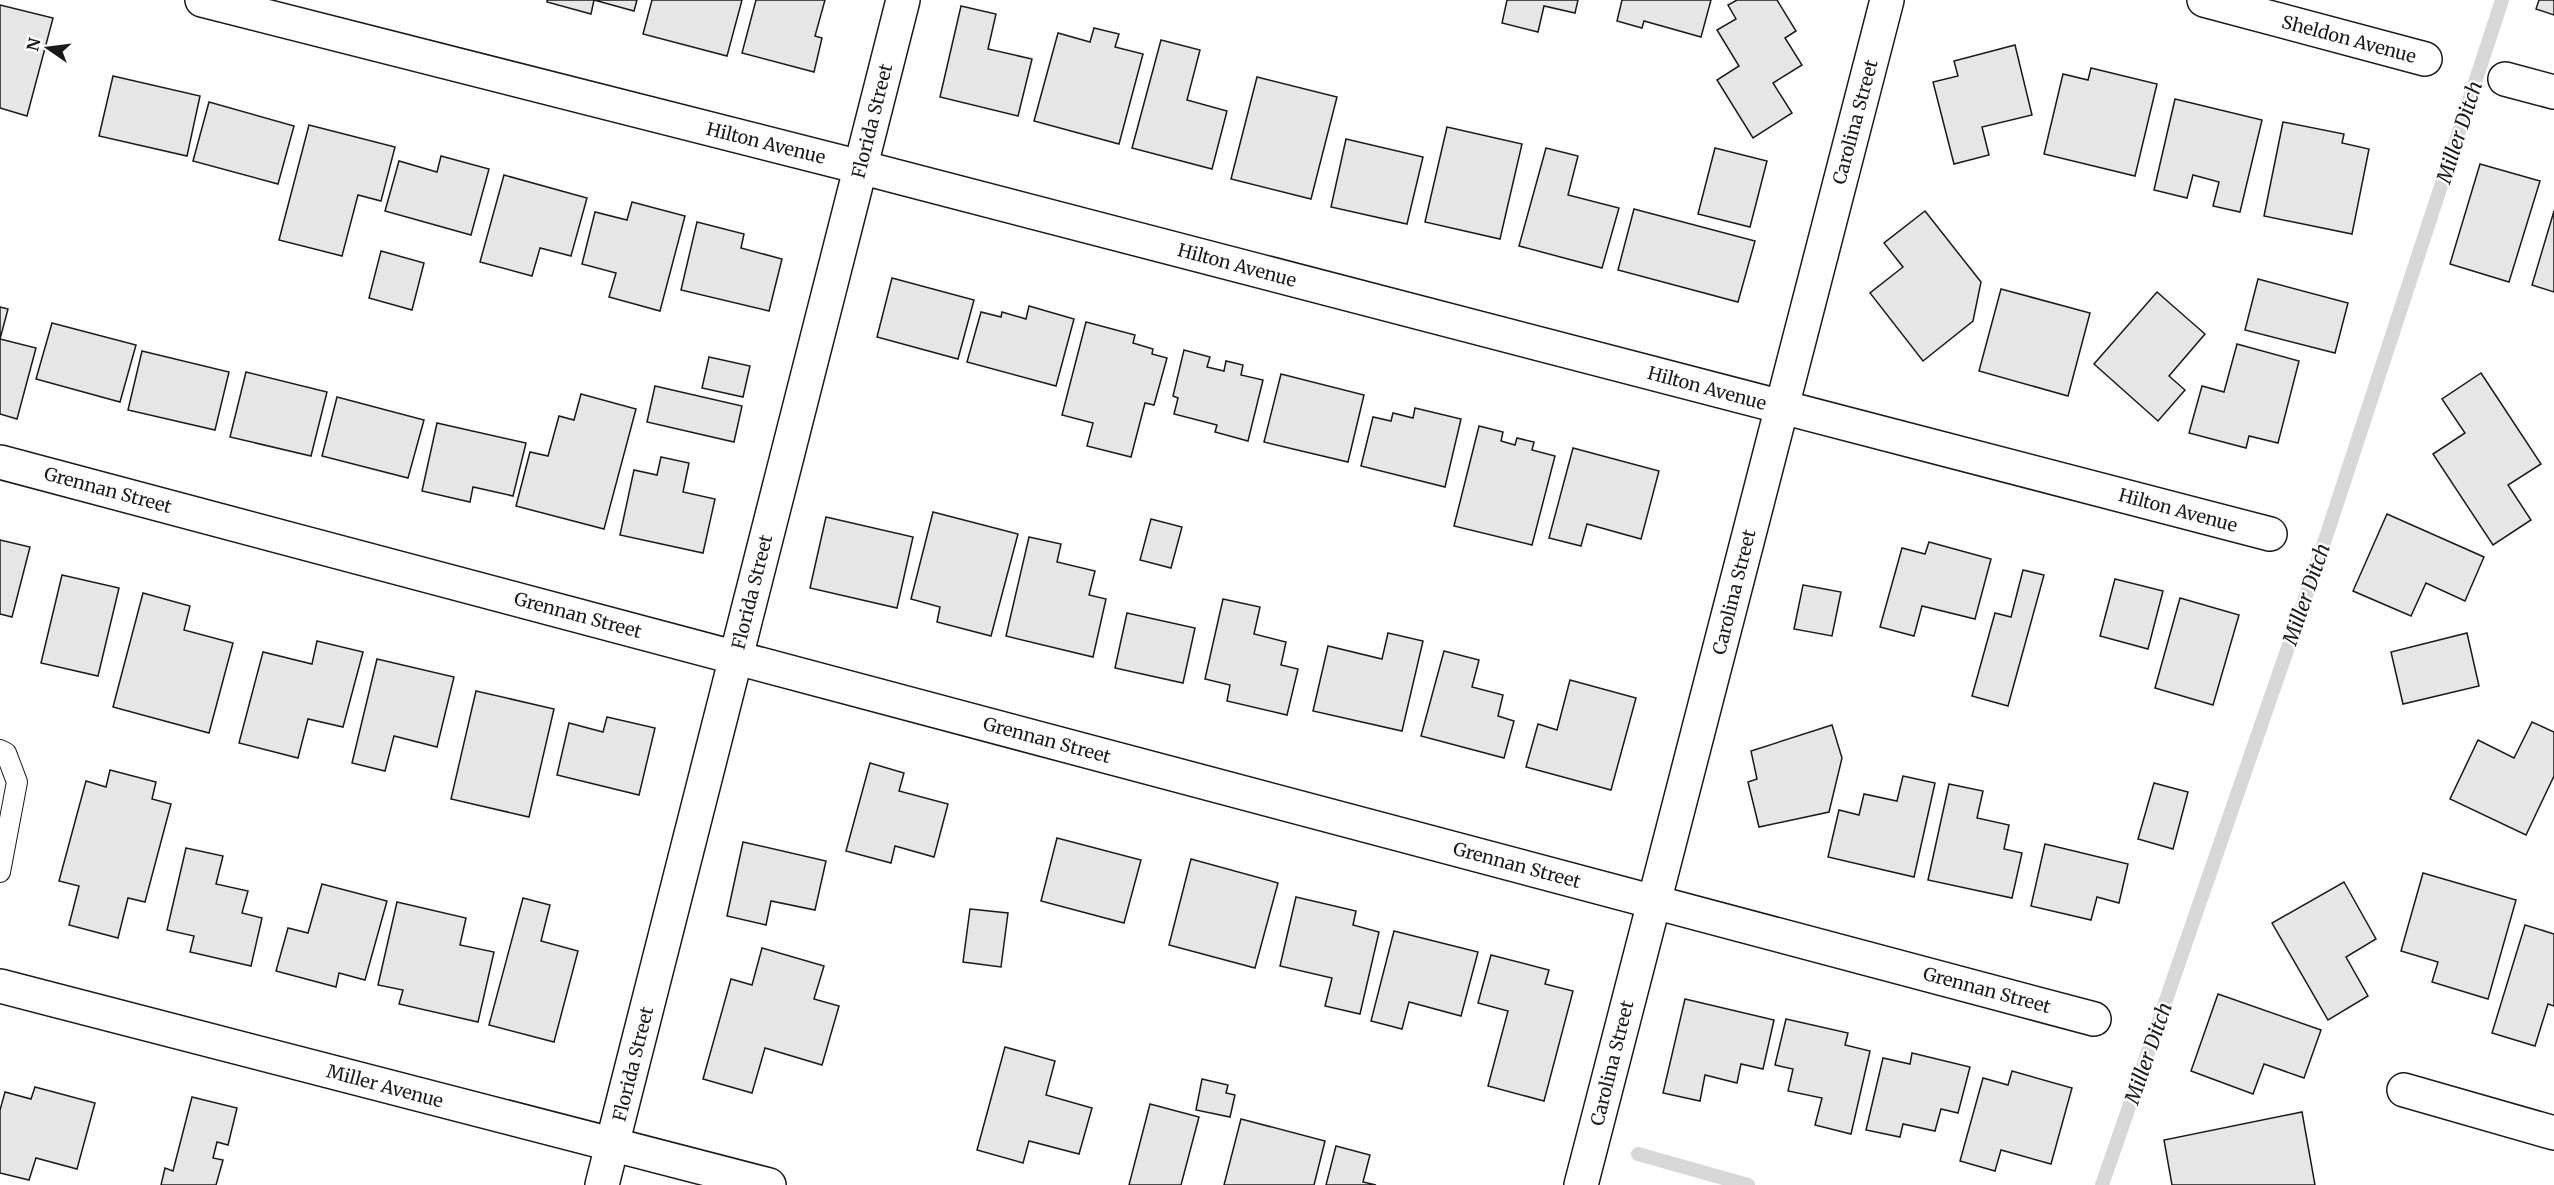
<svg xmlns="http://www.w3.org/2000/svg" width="2554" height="1185" font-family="Merriweather,serif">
	<rect width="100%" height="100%" fill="#fff"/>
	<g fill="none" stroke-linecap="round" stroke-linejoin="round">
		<g stroke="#d7d7d7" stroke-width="14">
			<path d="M1638,1154L1748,1185"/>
			<path d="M2102,1185L2322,549L2502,0"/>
		</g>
	</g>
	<g fill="#e6e6e6" stroke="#1a1a1a" stroke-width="1.5">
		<path d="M547,0H637L634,11L594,0L591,14L547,2Z"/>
		<path d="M652,0H742L727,56L643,34Z"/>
		<path d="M756,0H825L815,36L822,38L814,72L742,53Z"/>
		<path d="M1507,0H1578L1575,13L1544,6L1538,32L1502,23Z"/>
		<path d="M1622,0H1711L1701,37L1644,21L1642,28L1617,21Z"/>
		<path d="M1737,0H1777L1796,31L1785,38L1802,65L1773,83L1792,113L1753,138L1717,80L1739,66L1717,30L1736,19L1728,5Z"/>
		<path d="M2539,0H2554V15L2536,9Z"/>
		<path d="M0,5L53,18L27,116L0,108Z"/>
		<path d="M961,6L996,14L988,49L1032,59L1018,116L940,97Z"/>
		<path d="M1094,28L1119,34L1115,47L1143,54L1119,144L1034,121L1058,33L1090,42Z"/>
		<path d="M1161,40L1200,50L1187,100L1227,111L1212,169L1132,148Z"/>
		<path d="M2015,45L2032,115L1982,127L1989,155L1954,164L1933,82L1958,76L1954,61Z"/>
		<path d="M2091,68L2157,84L2135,176L2044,154L2063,74L2088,80Z"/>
		<path d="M113,76L200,96L187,156L99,136Z"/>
		<path d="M1257,77L1337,97L1311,199L1231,179Z"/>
		<path d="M2175,99L2262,120L2240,212L2213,206L2219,182L2193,175L2187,198L2154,190Z"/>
		<path d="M209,102L294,126L278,184L193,161Z"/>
		<path d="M2283,122L2344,134L2342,143L2369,149L2352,234L2264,216Z"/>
		<path d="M309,125L395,147L381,201L358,195L342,256L279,240Z"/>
		<path d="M1447,127L1522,144L1500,239L1425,222Z"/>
		<path d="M1346,139L1423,157L1407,224L1331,207Z"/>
		<path d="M1546,148L1578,156L1568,195L1619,208L1602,268L1519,246Z"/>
		<path d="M1715,148L1767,161L1750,227L1698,214Z"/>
		<path d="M441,156L489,169L471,235L385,211L399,161L437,172Z"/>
		<path d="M2480,164L2540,181L2509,282L2450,264Z"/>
		<path d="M504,175L587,198L571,256L540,248L532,276L480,262Z"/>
		<path d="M632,202L685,216L660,311L609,297L616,273L582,264L595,212L627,220Z"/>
		<path d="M1634,209L1755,241L1738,302L1618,270Z"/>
		<path d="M1925,211L1981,282L1973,321L1923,361L1870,293L1903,267L1884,243Z"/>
		<path d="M2554,211V292L2532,285Z"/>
		<path d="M697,222L744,234L741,248L782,259L769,311L681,290Z"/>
		<path d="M381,251L424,263L412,310L369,298Z"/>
		<path d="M892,278L974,300L958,359L877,337Z"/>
		<path d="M2258,279L2348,303L2335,353L2245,330Z"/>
		<path d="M2001,289L2090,313L2068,396L1979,371Z"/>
		<path d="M2157,292L2205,334L2169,376L2185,390L2158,421L2094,364Z"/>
		<path d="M1029,306L1074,319L1056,386L967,362L981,312L1001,317L1002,312L1026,319Z"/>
		<path d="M0,307L8,309L0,339L36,348L17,419L0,414Z"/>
		<path d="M1086,322L1135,335L1133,343L1153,349L1152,354L1167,358L1154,405L1145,403L1131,457L1087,446L1093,423L1062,415Z"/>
		<path d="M52,323L136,345L120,402L36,379Z"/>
		<path d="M2237,344L2299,361L2278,443L2249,436L2246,448L2189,433L2202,386L2224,392Z"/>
		<path d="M1184,350L1210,357L1207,367L1224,371L1226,361L1243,365L1241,375L1263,380L1248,441L1215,432L1217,425L1174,414L1178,398L1173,396Z"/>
		<path d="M142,351L229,372L215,430L128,410Z"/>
		<path d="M709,357L750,366L743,397L702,388Z"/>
		<path d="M246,372L327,392L311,456L230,437Z"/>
		<path d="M2481,373L2541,464L2508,485L2531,520L2493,545L2433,454L2465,433L2442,399Z"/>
		<path d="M1281,374L1364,395L1348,462L1264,442Z"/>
		<path d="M655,386L742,406L734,442L647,422Z"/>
		<path d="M581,394L636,409L604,529L516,506L530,452L548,456L559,416L574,420Z"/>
		<path d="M337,397L424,420L408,478L322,456Z"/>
		<path d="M1415,408L1461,419L1445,487L1361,466L1373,417L1391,421L1393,413L1413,418Z"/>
		<path d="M437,423L526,443L513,496L473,487L470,502L422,491Z"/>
		<path d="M1479,426L1503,432L1501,441L1515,445L1517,438L1534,442L1532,450L1555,456L1532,545L1454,526Z"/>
		<path d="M1573,448L1659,471L1641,539L1587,524L1581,546L1549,538Z"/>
		<path d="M661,457L689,463L683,492L715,499L703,553L620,535L634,470L657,475Z"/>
		<path d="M933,512L1018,534L991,636L937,622L940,607L911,599Z"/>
		<path d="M2387,514L2484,557L2465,601L2426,583L2411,616L2353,591Z"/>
		<path d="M826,517L913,537L897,608L810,588Z"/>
		<path d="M1151,519L1182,527L1171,568L1140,560Z"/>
		<path d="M1029,537L1061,544L1057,562L1095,571L1089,595L1106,599L1093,657L1006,636Z"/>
		<path d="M0,540L30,547L12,617L0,614Z"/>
		<path d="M1929,542L1991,559L1975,619L1922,606L1914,636L1880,627L1902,548L1925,554Z"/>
		<path d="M2023,570L2044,575L2008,706L1972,696L1995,613L2011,617Z"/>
		<path d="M62,575L119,588L98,676L41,663Z"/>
		<path d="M2115,579L2163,591L2148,649L2100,636Z"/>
		<path d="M1803,585L1841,592L1832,636L1794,629Z"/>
		<path d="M143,593L190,606L184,630L233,643L209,733L113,707Z"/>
		<path d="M2180,598L2239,615L2213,705L2155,688Z"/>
		<path d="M1223,599L1260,607L1254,634L1286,642L1281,665L1298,669L1287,715L1227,701L1230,685L1205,679Z"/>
		<path d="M1127,613L1195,628L1183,683L1115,668Z"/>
		<path d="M1388,633L1423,641L1402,731L1313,711L1328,646L1382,659Z"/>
		<path d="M2467,633L2479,686L2403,704L2391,652Z"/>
		<path d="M317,641L363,652L343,727L308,719L298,758L239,743L263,652L312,664Z"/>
		<path d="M1444,651L1479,660L1472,687L1503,695L1498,716L1514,721L1504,758L1421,736Z"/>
		<path d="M377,659L454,677L437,747L394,736L385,771L352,763Z"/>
		<path d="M1570,680L1636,698L1611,790L1526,767L1538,724L1557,730Z"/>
		<path d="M476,691L554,709L529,817L451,799Z"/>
		<path d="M607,717L655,728L639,795L557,775L569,723L603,732Z"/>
		<path d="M2532,722L2554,732V776L2526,835L2450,799L2478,740L2514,758Z"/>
		<path d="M1832,725L1842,758L1829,812L1759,827L1748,782L1757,779L1751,751Z"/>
		<path d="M870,763L904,773L899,791L948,804L934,857L895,846L891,863L846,851Z"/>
		<path d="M110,770L156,782L152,799L171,804L145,902L128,898L118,938L69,925L79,886L59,881L86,781L106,787Z"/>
		<path d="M1903,776L1935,783L1914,877L1828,857L1839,810L1859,815L1864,794L1897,801Z"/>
		<path d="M2154,783L2188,792L2173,849L2138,839Z"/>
		<path d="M1949,784L1983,791L1977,818L2009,825L2004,849L2022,853L2012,898L1928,880Z"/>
		<path d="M1057,838L1141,860L1124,923L1041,901Z"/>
		<path d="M743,842L826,861L815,910L771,901L766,925L727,916Z"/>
		<path d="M2045,844L2128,864L2119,903L2097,897L2091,920L2031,906Z"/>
		<path d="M186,848L223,856L216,884L248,891L242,913L262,918L251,966L190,952L194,936L167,930Z"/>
		<path d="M1191,859L1278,883L1255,968L1169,945Z"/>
		<path d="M2423,873L2516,900L2488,999L2432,982L2438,962L2401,951Z"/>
		<path d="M2344,882L2376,939L2346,957L2368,996L2328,1020L2272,923Z"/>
		<path d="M322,884L387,901L365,980L339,973L336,987L276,971L288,928L308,933Z"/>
		<path d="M1296,897L1356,911L1353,925L1379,932L1360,1014L1325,1006L1332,978L1280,966Z"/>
		<path d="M523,898L550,905L541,941L578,951L554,1042L489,1025Z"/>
		<path d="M397,902L466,918L460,945L494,952L478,1022L399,1004L403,990L378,985Z"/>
		<path d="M970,909L1008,913L1001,967L963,962Z"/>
		<path d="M2525,925L2554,934V1006L2548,1004L2535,1046L2492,1033Z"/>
		<path d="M1394,931L1478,952L1461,1016L1409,1002L1402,1029L1371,1021Z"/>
		<path d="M762,948L824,966L814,999L839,1006L822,1065L765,1048L752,1093L703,1079L731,979L752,985Z"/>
		<path d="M1491,955L1549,970L1545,984L1573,991L1544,1101L1488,1086L1508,1011L1478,1003Z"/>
		<path d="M2218,994L2321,1030L2304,1078L2264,1064L2253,1094L2191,1071Z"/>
		<path d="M1685,999L1774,1020L1763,1069L1741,1064L1737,1083L1705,1075L1700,1101L1663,1093Z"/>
		<path d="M1786,1019L1848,1033L1845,1045L1870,1051L1851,1134L1815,1125L1822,1098L1788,1091L1793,1069L1775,1065Z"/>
		<path d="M1005,1047L1055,1061L1046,1095L1092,1108L1079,1154L1029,1141L1023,1163L977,1150Z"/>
		<path d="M1912,1053L1970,1067L1958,1113L1941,1109L1935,1131L1903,1124L1900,1137L1866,1130L1883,1058L1910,1064Z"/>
		<path d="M2012,1071L2072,1088L2051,1164L2001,1150L1995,1171L1960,1161L1983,1078L2008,1085Z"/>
		<path d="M1202,1079L1228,1085L1226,1093L1235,1095L1230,1117L1196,1110Z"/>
		<path d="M35,1087L95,1103L77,1169L36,1158L29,1180L0,1173V1110L5,1092L31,1099Z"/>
		<path d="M192,1097L237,1108L228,1145L217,1142L213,1158L223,1160L216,1185H161L165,1168L173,1171Z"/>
		<path d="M1150,1104L1199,1117L1181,1185H1129Z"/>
		<path d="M2302,1112L2315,1185H2172L2164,1140Z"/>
		<path d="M1241,1119L1325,1141L1314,1185H1224Z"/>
		<path d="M1336,1146L1370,1155L1363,1182L1376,1185H1326Z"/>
	</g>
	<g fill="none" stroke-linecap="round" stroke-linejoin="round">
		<g stroke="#1a1a1a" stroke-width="22">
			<path id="lane" d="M0,750L6,753L17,782L0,872"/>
		</g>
		<g stroke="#1a1a1a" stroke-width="36">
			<g id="street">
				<path d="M202,0L860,167L2270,534"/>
				<path d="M2204,0L2425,59"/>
				<path d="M2505,79L2554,92"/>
				<path d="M0,462L2094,1019"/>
				<path d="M2404,1090L2554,1133"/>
				<path d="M612,1145L903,0"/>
				<path d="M1581,1185L1887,0"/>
			</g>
		</g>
		<g stroke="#1a1a1a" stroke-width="36">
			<g id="secondary">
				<path d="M0,986L769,1185"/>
				<path d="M602,1185L612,1145"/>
			</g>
		</g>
		<use href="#lane" stroke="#fff" stroke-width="20"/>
		<use href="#street" stroke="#fff" stroke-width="33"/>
		<use href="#secondary" stroke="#fff" stroke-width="33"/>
	</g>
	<g text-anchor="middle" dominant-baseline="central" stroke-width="4.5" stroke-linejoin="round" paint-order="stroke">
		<g font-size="18" fill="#1a1a1a" stroke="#fff">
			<text transform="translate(2349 39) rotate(15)">Sheldon Avenue</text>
			<text transform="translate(872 121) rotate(-76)">Florida Street</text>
			<text transform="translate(1855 122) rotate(-75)">Carolina Street</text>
			<text transform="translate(766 143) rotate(14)">Hilton Avenue</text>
			<text transform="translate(1237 265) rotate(15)">Hilton Avenue</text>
			<text transform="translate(1707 388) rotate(15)">Hilton Avenue</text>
			<text transform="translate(108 490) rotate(15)">Grennan Street</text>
			<text transform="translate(2178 510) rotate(15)">Hilton Avenue</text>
			<text transform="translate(752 592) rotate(-76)">Florida Street</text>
			<text transform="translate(1734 592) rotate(-76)">Carolina Street</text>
			<text transform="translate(578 615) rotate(15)">Grennan Street</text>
			<text transform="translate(1047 740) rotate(15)">Grennan Street</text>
			<text transform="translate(1517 865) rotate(15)">Grennan Street</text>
			<text transform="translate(1987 990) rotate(15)">Grennan Street</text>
			<text transform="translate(1612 1063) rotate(-76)">Carolina Street</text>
			<text transform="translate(633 1064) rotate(-76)">Florida Street</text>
			<text transform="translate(385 1086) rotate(15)">Miller Avenue</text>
		</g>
		<g font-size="20" font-style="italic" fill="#1a1a1a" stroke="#fff">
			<text transform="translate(2459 132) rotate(-72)">Miller Ditch</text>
			<text transform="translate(2306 594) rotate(-71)">Miller Ditch</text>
			<text transform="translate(2148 1053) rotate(-71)">Miller Ditch</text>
		</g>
	</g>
	<g transform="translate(48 48) rotate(284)" stroke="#ffffff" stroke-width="4.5" paint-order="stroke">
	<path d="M0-4.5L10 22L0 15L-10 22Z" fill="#1a1a1a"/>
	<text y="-9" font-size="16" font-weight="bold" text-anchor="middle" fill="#1a1a1a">N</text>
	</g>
</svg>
